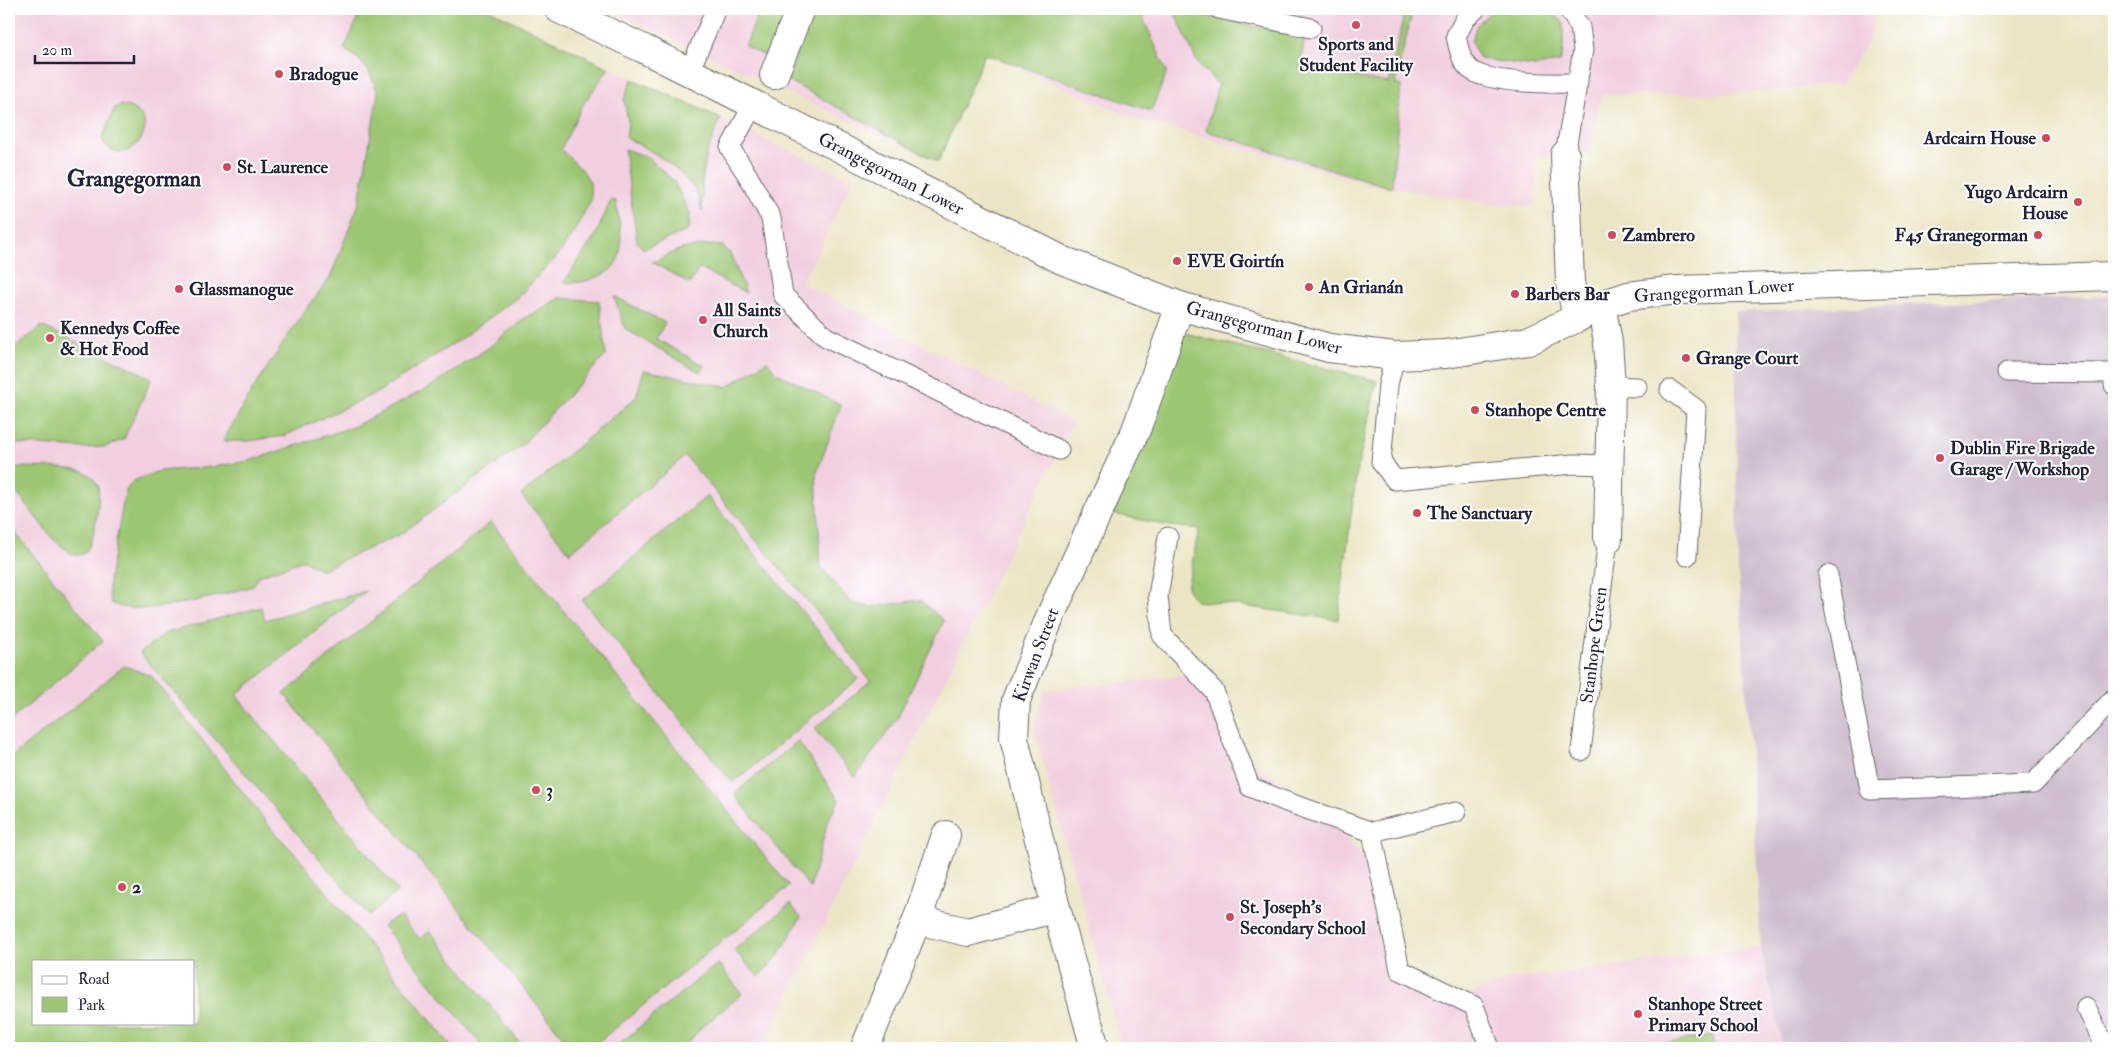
<svg xmlns="http://www.w3.org/2000/svg" width="2123" height="1057" font-family="'IM FELL Double Pica',serif">
	<rect width="100%" height="100%" fill="#fff"/>
	<filter id="ink" filterUnits="userSpaceOnUse"><feTurbulence type="fractalNoise" baseFrequency=".02" numOctaves="2"/><feDisplacementMap in="SourceGraphic" scale="10" xChannelSelector="R" yChannelSelector="G"/><feConvolveMatrix kernelMatrix="1 2 1 2 8 2 1 2 1" color-interpolation-filters="sRGB"/></filter>
	<filter id="wash" filterUnits="userSpaceOnUse"><feTurbulence type="fractalNoise" baseFrequency=".0096" numOctaves="4" result="noise"/><feDisplacementMap in="SourceGraphic" scale="20" xChannelSelector="R" yChannelSelector="G"/><feGaussianBlur stdDeviation="1.12" result="paint"/><feColorMatrix in="noise" values="0 0 0 0 0 0 0 0 0 0 0 0 0 0 0 0 0 1.4 0 .05"/><feComposite in="paint" operator="in"/></filter>
	<g filter="url(#wash)">
		<rect width="100%" height="100%" fill="#ece5c5"/>
		<g fill="#f2cfe0" fill-rule="evenodd">
			<path d="M9,9H488L624,75L853,180L802,283L1073,422L763,1048H9ZM34,961H194V1023H34Z"/>
			<path d="M608,9H1877L1868,42L1841,84L1721,94L1602,95L1589,154L1537,155L1535,206L1498,205L1371,184L1134,118L977,50L923,150L938,162Z"/>
			<path d="M1212,673L1252,762L1327,814L1365,859L1386,975L1451,1001L1511,979L1761,947L1783,1048H1122L1034,729L1045,690Z"/>
		</g>
		<path fill="#cfbdcf" d="M2114,296V1024L2077,1048H1783L1761,947L1752,777L1738,570L1735,312Z"/>
		<g fill="#9cc672" stroke="#5f7456" fill-rule="evenodd">
			<path d="M362,9H488L609,68L582,106L561,149L583,171L590,182L591,200L574,231L560,253L518,297L459,340L378,392L284,436L248,441H223L253,389L306,309L330,278L359,203L378,93L369,71L357,58L344,49Z"/>
			<path d="M760,9H787L769,58L745,46Z"/>
			<path d="M814,9H1139L1167,72L1151,111L985,54L938,162L787,80Z"/>
			<path d="M1173,9L1305,37L1300,67L1389,83L1405,9H1413L1395,84L1401,85L1392,188L1206,131L1218,85L1197,62Z"/>
			<path d="M1493,9L1549,10L1563,22V51L1560,62L1536,66L1480,59L1471,42L1477,25Z"/>
			<path d="M632,79L721,118L707,152L702,181V211C700,204 698,195 694,189C677,165 652,151 626,138L628,120L624,100Z"/>
			<path d="M121,105C175,115 123,179 102,139L114,109Z"/>
			<path d="M624,149L646,156L674,181L690,214L689,230L643,249L637,242Z"/>
			<path d="M611,200L616,201C620,232 632,266 595,278C583,282 576,284 564,282L595,236Z"/>
			<path d="M708,245L723,246L730,253L746,293L699,268L690,284L652,262L681,249Z"/>
			<path d="M614,296L665,323L656,339L705,366L701,373L625,329Z"/>
			<path d="M560,298L599,301L606,355L521,446L401,534L321,570L304,560L258,576L253,586C222,595 138,619 111,603L109,594V580L123,503L126,490L133,481L159,471L212,467L249,461L355,426L430,387L488,348L525,318Z"/>
			<path d="M42,326L152,378L124,439L105,447L84,448L9,443V351Z"/>
			<path d="M1185,333L1377,381L1356,476L1338,620L1222,603L1195,601L1187,588L1199,529L1170,526L1114,514Z"/>
			<path d="M767,361L777,373L841,405L816,475L821,567L851,603L870,607L920,600L944,621L897,719L855,777L814,729L870,681L837,636L685,456L570,553L521,495L636,397L644,370L727,387Z"/>
			<path d="M19,467C37,468 78,465 91,476C93,478 97,483 98,486C101,496 94,541 87,550C84,555 79,555 73,555L53,539L9,483V478L12,470Z"/>
			<path d="M707,496L858,679L733,783L582,600Z"/>
			<path d="M491,522L789,886L591,1048H572L284,694Z"/>
			<path d="M9,525L103,641L9,722Z"/>
			<path d="M366,591L236,695L398,891L369,916L140,653L166,633L261,607L265,620Z"/>
			<path d="M124,666L152,676L274,832L299,858L453,1048H9V759ZM34,961H194V1023H34Z"/>
			<path d="M798,741L839,800L828,821L810,888L734,794Z"/>
			<path d="M790,904L801,917L779,955L759,977L734,950Z"/>
			<path d="M400,916L420,939L430,931L524,1048H484L383,926L390,920Z"/>
			<path d="M718,963L742,994L702,1027L683,1048H614Z"/>
			<path d="M1712,1035L1714,1048H1641Z"/>
		</g>
	</g>
	<g filter="url(#ink)">
		<g fill="none" stroke-linecap="round" stroke-linejoin="round">
			<g stroke="#69666b" stroke-width="21">
				<g id="service">
					<path d="M1219,9L1311,28"/>
					<path d="M1476,9L1465,19L1456,36C1459,49 1461,65 1474,72C1493,83 1555,84 1578,83"/>
					<path d="M689,72L716,9"/>
					<path d="M753,105L730,148L748,176L771,218L783,295L826,337L1059,450"/>
					<path d="M1565,155L1583,50L1580,27L1568,9"/>
					<path d="M1395,356L1388,385L1381,462L1395,480L1574,464L1608,465"/>
					<path d="M2007,372L2114,373V385"/>
					<path d="M1611,386L1637,387"/>
					<path d="M1670,390L1696,409L1687,556"/>
					<path d="M1168,537L1158,596L1162,635L1214,691L1250,787L1284,801L1372,832L1400,970L1474,1006L1490,1048"/>
					<path d="M1828,575L1870,790L2033,784L2114,698"/>
					<path d="M1581,751L1608,539"/>
					<path d="M1372,832L1456,812"/>
					<path d="M2086,1007L2106,1048"/>
				</g>
			</g>
			<g stroke="#69666b" stroke-width="30">
				<path id="pedestrian" d="M774,75L800,9"/>
			</g>
			<g stroke="#69666b" stroke-width="30">
				<g id="minor">
					<path d="M559,9L644,49L1062,260L1180,306L1329,348L1395,356L1446,354L1528,341L1577,318L1601,305L1628,296L1677,290L2114,276"/>
					<path d="M1565,155L1570,282L1577,318"/>
					<path d="M1601,305L1608,342L1611,386L1608,539"/>
					<path d="M917,920L968,932L1056,908"/>
					<path d="M865,1048L917,920L946,835"/>
					<path d="M1095,1048L1056,908L1014,738L1016,700L1053,610L1136,430L1180,306"/>
				</g>
			</g>
			<use href="#service" stroke="#fff" stroke-width="19"/>
			<use href="#pedestrian" stroke="#fff" stroke-width="28"/>
			<use href="#minor" stroke="#fff" stroke-width="28"/>
		</g>
	</g>
	<g fill="#d1495b" stroke="#fff" stroke-width="2">
		<circle cx="1356" cy="25" r="5"/>
		<circle cx="279" cy="74" r="5"/>
		<circle cx="2046" cy="138" r="5"/>
		<circle cx="227" cy="167" r="5"/>
		<circle cx="2078" cy="202" r="5"/>
		<circle cx="1612" cy="235" r="5"/>
		<circle cx="2038" cy="235" r="5"/>
		<circle cx="1177" cy="261" r="5"/>
		<circle cx="1309" cy="287" r="5"/>
		<circle cx="179" cy="289" r="5"/>
		<circle cx="1515" cy="294" r="5"/>
		<circle cx="703" cy="320" r="5"/>
		<circle cx="50" cy="338" r="5"/>
		<circle cx="1686" cy="358" r="5"/>
		<circle cx="1475" cy="410" r="5"/>
		<circle cx="1940" cy="458" r="5"/>
		<circle cx="1417" cy="513" r="5"/>
		<circle cx="536" cy="790" r="5"/>
		<circle cx="122" cy="887" r="5"/>
		<circle cx="1230" cy="917" r="5"/>
		<circle cx="1638" cy="1014" r="5"/>
	</g>
	<g text-anchor="middle" dominant-baseline="central" stroke-width="4" stroke-linejoin="round" paint-order="stroke">
		<g font-size="18" font-weight="bold" fill="#22223b" stroke="#fff" text-anchor="start">
			<text x="1356" y="44" text-anchor="middle">Sports and<tspan x="1356" dy="21">Student Facility</tspan></text>
			<text x="289" y="74">Bradogue</text>
			<text x="2036" y="138" text-anchor="end">Ardcairn House</text>
			<text x="237" y="167">St. Laurence</text>
			<text x="2068" y="192" text-anchor="end">Yugo Ardcairn<tspan x="2068" dy="21">House</tspan></text>
			<text x="1622" y="235">Zambrero</text>
			<text x="2028" y="235" text-anchor="end">F45 Granegorman</text>
			<text x="1187" y="261">EVE Goirtín</text>
			<text x="1319" y="287">An Grianán</text>
			<text x="189" y="289">Glassmanogue</text>
			<text x="1525" y="294">Barbers Bar</text>
			<text x="713" y="310">All Saints<tspan x="713" dy="21">Church</tspan></text>
			<text x="60" y="328">Kennedys Coffee<tspan x="60" dy="21">&amp; Hot Food</tspan></text>
			<text x="1696" y="358">Grange Court</text>
			<text x="1485" y="410">Stanhope Centre</text>
			<text x="1950" y="448">Dublin Fire Brigade<tspan x="1950" dy="21">Garage / Workshop</tspan></text>
			<text x="1427" y="513">The Sanctuary</text>
			<text x="546" y="790">3</text>
			<text x="132" y="887">2</text>
			<text x="1240" y="907">St. Joseph’s<tspan x="1240" dy="21">Secondary School</tspan></text>
			<text x="1648" y="1004">Stanhope Street<tspan x="1648" dy="21">Primary School</tspan></text>
		</g>
		<g font-size="18" fill="#22223b" stroke="#fff">
			<text transform="translate(891 174) rotate(27)">Grangegorman Lower</text>
			<text transform="translate(1714 291) rotate(-4)">Grangegorman Lower</text>
			<text transform="translate(1264 328) rotate(15)">Grangegorman Lower</text>
			<text transform="translate(1594 645) rotate(-83)">Stanhope Green</text>
			<text transform="translate(1036 655) rotate(-69)">Kirwan Street</text>
		</g>
		<g font-size="22" font-weight="bold" fill="#22223b" stroke="#fff">
			<text x="134" y="179">Grangegorman</text>
		</g>
	</g>
	<rect width="2123" height="1057" fill="none" stroke="#fff" stroke-width="30"/>
	<rect x="32" y="960" width="162" height="65" fill="#ffffff" stroke="#a7a7b1"/>
	<rect x="42" y="976" width="25" height="8" fill="#ffffff" stroke="#a7a7b1"/>
	<text x="78" y="984" font-size="15" fill="#22223b">Road</text>
	<rect x="42" y="997" width="25" height="15" fill="#9cc672" stroke="#a7a7b1"/>
	<text x="78" y="1010" font-size="15" fill="#22223b">Park</text>
	<path d="M35 55v8h99v-8" fill="none" stroke="#22223b" stroke-width="2.5"/>
	<text x="42" y="55" font-size="15" fill="#22223b" stroke="#ffffff" stroke-width="4" paint-order="stroke">20 m</text>
</svg>
